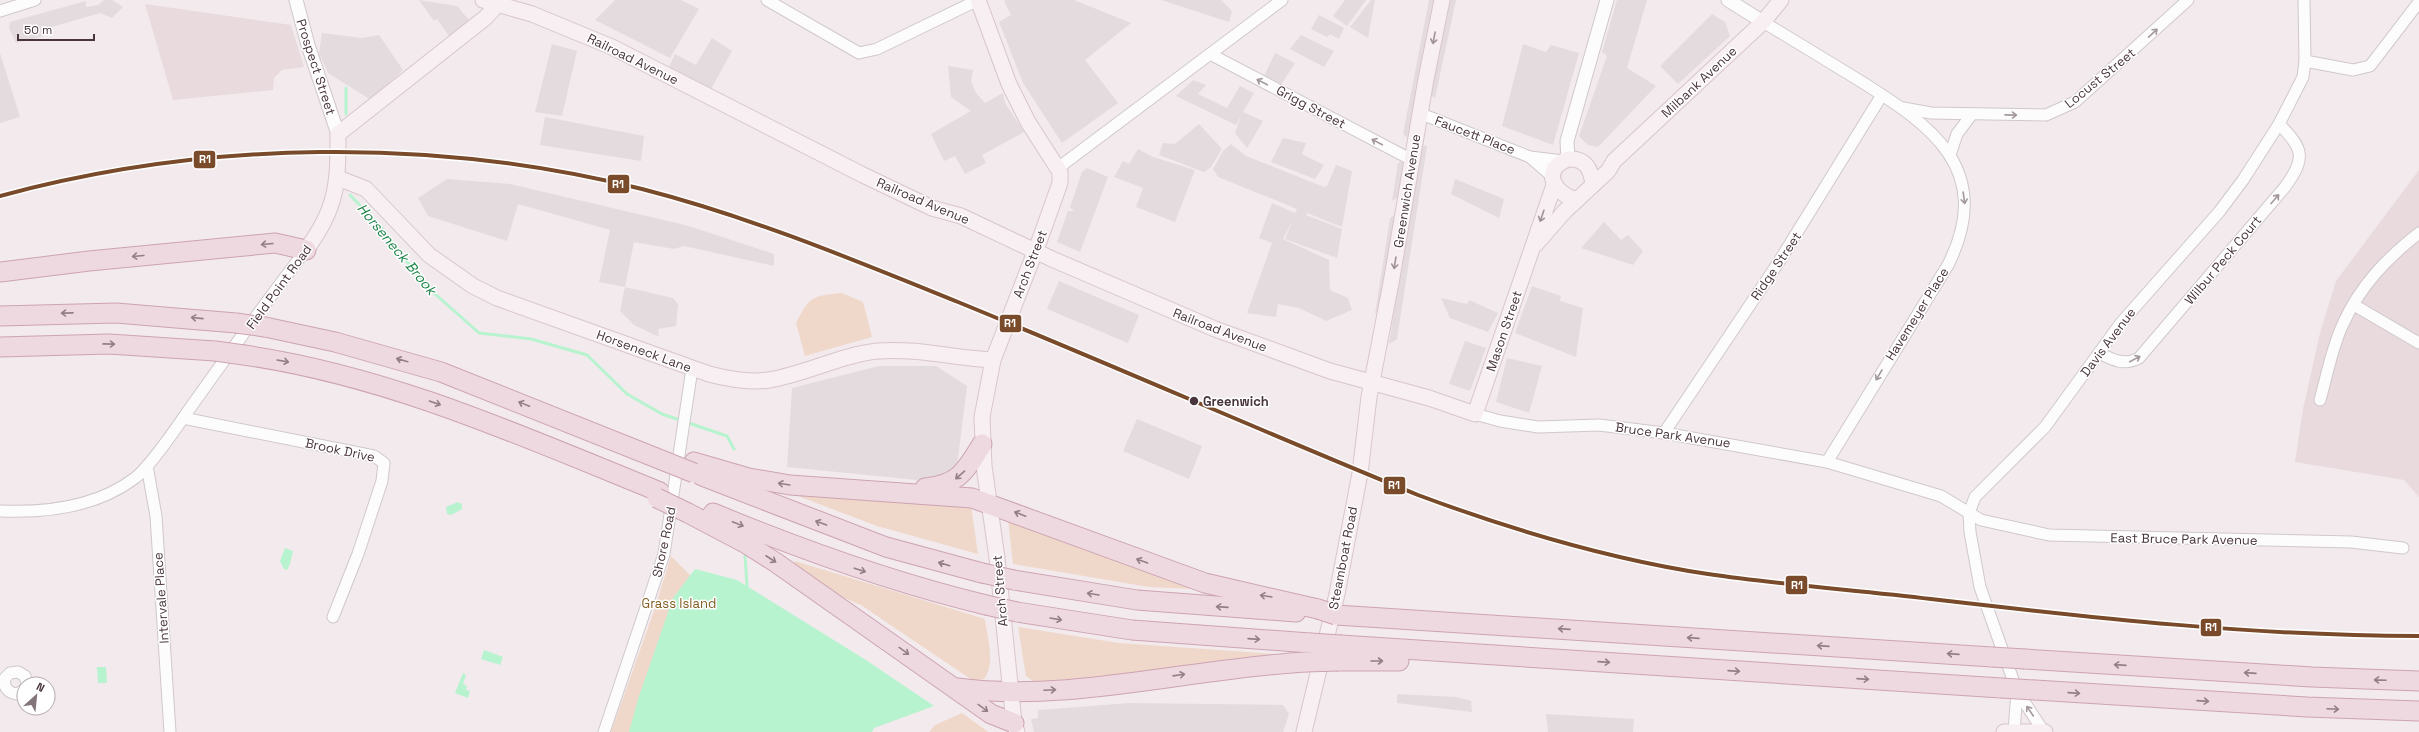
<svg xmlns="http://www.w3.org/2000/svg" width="2419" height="732" font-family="'Space Grotesk',sans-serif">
	<rect width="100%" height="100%" fill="#f2eaed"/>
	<g fill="#e9dade">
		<path d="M145,4L291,25L304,67L282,70L274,78L273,90L173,100Z"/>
		<path d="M2419,170V497L2404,480L2295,462L2303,409L2320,333L2336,281Z"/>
	</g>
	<g fill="#efd8c9">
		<path d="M842,293L863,302L872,337L805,356L796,323C810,296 812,296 842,293Z"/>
		<path d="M782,490L971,505L978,554L877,526Z"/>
		<path d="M1008,519L1192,589L1149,587L1013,564Z"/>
		<path d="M671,556L695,580L641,732H611L654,611Z"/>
		<path d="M795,561L985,619C987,637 996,664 984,679L972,680L861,605L833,593L793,567Z"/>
		<path d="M1018,627L1119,643L1276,654L1275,657L1036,683L1026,676Z"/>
		<path d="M962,713L988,732H929L935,725Z"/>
	</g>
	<g fill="#e4dbde">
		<path d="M104,0H112L123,7L112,18L100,13L45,29L49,35L16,43L9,28L10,22L86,1V7L98,5Z"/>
		<path d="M419,0L457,6L469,20L450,37L437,19L434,21Z"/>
		<path d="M615,0H681L699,9L670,58L595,20Z"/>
		<path d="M1006,0H1074L1131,23L1085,60L1118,103L1062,143L1023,83L999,22L1011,15L1004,1Z"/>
		<path d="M1161,0H1221L1232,11L1229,22Z"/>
		<path d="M1345,0H1366L1347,26L1333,16Z"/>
		<path d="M1371,0H1375L1368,38L1350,27Z"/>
		<path d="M1429,0H1437L1411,133L1406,137L1403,134Z"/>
		<path d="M1448,0H1456L1435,98L1427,93Z"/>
		<path d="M1617,0H1647L1627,68L1656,86L1598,147L1588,145L1579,136L1607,56L1602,52Z"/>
		<path d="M1712,14L1725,22L1730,36L1678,84L1660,66Z"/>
		<path d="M1319,15L1344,28L1339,39L1330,34L1327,37L1311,29Z"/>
		<path d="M322,33L362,38L379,35L403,70L371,100L328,73L319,53Z"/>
		<path d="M1301,35L1334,51L1324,67L1290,49Z"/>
		<path d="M712,38L732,51L711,89L669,67L675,54L696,65Z"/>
		<path d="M552,44L577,51L562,116L535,112Z"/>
		<path d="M1523,44L1546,52L1551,45L1579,53L1553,145L1502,126Z"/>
		<path d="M0,53L20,117L0,123Z"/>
		<path d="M1275,53L1295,63L1281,85L1264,76Z"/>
		<path d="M948,66L973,70L971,81L976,93L985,103L1003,93L1005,103L1024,132L982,155L986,163L965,174L955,156L944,161L931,134L971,111L951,97Z"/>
		<path d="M1193,80L1206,85L1198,94L1227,108L1240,86L1254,93L1243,112L1263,121L1247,148L1235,133L1241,116L1236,125L1176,96Z"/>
		<path d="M545,117L644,136L641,161L540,145Z"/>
		<path d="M1199,124L1222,149L1211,167L1204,172L1159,155L1163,143L1175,144Z"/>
		<path d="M1283,138L1306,143L1302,154L1324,165L1315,179L1271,162Z"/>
		<path d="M1231,144L1246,156L1324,187L1327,186L1336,165L1352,171L1342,227L1307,213L1306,215L1342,229L1337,258L1285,239L1293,220L1283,239L1329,260L1330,290L1348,298L1352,310L1326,321L1299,308L1278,304L1276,317L1247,313L1272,243L1259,238L1272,203L1295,213L1297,209L1218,177L1213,169L1223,151Z"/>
		<path d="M1420,145L1427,146L1397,339L1389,344Z"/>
		<path d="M1138,149L1153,157L1195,170L1175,222L1136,207L1143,188L1114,177L1123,161L1129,164Z"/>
		<path d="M1405,160L1399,196L1392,201L1398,163Z"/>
		<path d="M1087,168L1108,177L1080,252L1057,242L1068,211H1074L1070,207L1082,172Z"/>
		<path d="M447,179L510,184L689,226L774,254V266L684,246L674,249L634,242L625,287L673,298L678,304L676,326L658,329L659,337L634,325L620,311L625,287L599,282L610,230L518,204L507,241L428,216L418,198Z"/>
		<path d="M1455,179L1504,199L1499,218L1451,194Z"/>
		<path d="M1397,213L1381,309L1375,314L1390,218Z"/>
		<path d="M1604,222L1621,240L1628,235L1643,251L1633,265L1581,248Z"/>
		<path d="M1059,281L1139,315L1128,343L1047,309Z"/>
		<path d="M1532,286L1561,296L1560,301L1583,308L1576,357L1515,333Z"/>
		<path d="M1441,298L1467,304L1469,300L1498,313L1488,332L1450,318Z"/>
		<path d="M1465,341L1486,348L1470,391L1449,384Z"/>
		<path d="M1507,358L1542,366L1529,413L1496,402Z"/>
		<path d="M879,366H936L967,386L957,466L941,475L917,480L787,467L792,388Z"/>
		<path d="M1137,419L1202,446L1189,479L1123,451Z"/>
		<path d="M1397,694L1456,697L1471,701L1472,712L1397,703Z"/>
		<path d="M1130,703L1283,705L1289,714L1283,732H1034L1031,719L1038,718V710Z"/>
		<path d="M1546,714L1634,719L1633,732H1548Z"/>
	</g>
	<g fill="#b7f3cf">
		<path d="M458,502L462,504V509L451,515L447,514L446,507Z"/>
		<path d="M285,548L293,551L290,564L287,570L284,569L280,561Z"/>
		<path d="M695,569L737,580L866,660L934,706L874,728L872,732H629L638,699L673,598Z"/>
		<path d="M484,650L503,657L500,665L481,659Z"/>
		<path d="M97,667H106L107,683H98Z"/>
		<path d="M463,673L466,675L463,684L467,686L466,690L470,691L468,698L455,693Z"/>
	</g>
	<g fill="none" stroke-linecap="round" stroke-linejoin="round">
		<g stroke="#b7f3cf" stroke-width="3">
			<path d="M346,88V114"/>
			<path d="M350,195L380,226L425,285L479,333L531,339L587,355L627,394L662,414L727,436L734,449"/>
			<path d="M745,555L747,586"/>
		</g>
		<g stroke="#d0c8cb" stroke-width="13">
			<g id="minor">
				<path d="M767,0L859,53L877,49L978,0"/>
				<path d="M0,11L35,0"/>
				<path d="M1763,22C1795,41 1826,60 1857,79C1931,125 1996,169 1948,265L1827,462"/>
				<path d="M1210,54L1412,160"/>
				<path d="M2305,61L2353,70L2370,66L2419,2"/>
				<path d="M1903,108L1931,113L2046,115L2075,102L2188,0"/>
				<path d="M1419,113L1530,157L1563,161"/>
				<path d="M1950,155L1957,134L1972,114"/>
				<path d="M1530,157L1553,177"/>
				<path d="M1058,168L1282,0"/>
				<path d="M2354,305L2419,343"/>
				<path d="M2099,353C2113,360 2124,366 2139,358L2285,187C2306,158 2304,149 2279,124"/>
				<path d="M2320,400C2327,375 2332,347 2343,324C2360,286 2387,258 2419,233"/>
				<path d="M1475,414L1500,421L1538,427L1599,425L1664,433L1827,462L1941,496L1981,520L2049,535L2351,542L2403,548"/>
				<path d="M183,418L374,456L384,463L382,481L358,554L333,617"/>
				<path d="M1664,433L1780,260L1882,95"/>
				<path d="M147,466L156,516L170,732"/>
				<path d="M0,511C47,513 97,507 135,478C152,465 180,422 193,404C230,352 267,300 306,250"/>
				<path d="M24,690L17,694C8,693 3,687 5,678L10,673L18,672L25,676L27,684"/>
				<path d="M604,732L664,554L692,369"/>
				<path d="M2014,732L2017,691"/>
				<path d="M2044,732L2017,691L1980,587L1970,532L1969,513L1975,497L2045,427L2120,324L2219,212L2243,180L2279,124L2303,77L2305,61L2304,0"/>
			</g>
		</g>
		<g stroke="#d0c8cb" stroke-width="15">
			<g id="tertiary">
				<path d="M296,0L308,45L338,134"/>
				<path d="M1728,0L1763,22"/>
				<path d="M1568,159L1567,141L1607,0"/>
			</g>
		</g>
		<g stroke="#d8c6cb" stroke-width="17">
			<g id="secondary">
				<path d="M483,0L532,14L612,47L863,175L932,208L961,216L1052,259L1215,329L1330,371L1429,398L1475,414L1554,185"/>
				<path d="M978,0L1009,84L1028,122L1060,172V183L1040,239L993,360L982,417L984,466L997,558L1014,723L1017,732"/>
				<path d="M338,178L366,189L429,255L473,286L497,298L709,374C728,379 749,383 769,380C806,374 840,355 878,351C917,348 954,358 993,360"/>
				<path d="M1577,200C1554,194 1540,170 1568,159C1586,158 1591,169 1593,185"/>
				<path d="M1536,244L1565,211L1608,171L1614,161L1763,22L1781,0"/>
				<path d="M306,250C337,208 338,185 338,134L485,18L502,0"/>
				<path d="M1304,732L1337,594L1360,473L1369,397L1391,283L1426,79L1442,0"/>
				<path d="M2004,732H2045"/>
			</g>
		</g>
		<g stroke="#cda3b3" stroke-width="21">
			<g id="motorway">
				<path d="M0,272L89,261L275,243L306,250"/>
				<path d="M0,316L116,313L236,323"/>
				<path d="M265,327L335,342L441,372L664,461"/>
				<path d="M0,347L109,344L215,351"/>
				<path d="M244,355C390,376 524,437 660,492"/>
				<path d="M694,462L749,478L790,485L972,498L1205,583L1318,609"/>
				<path d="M702,476L886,547L982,573"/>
				<path d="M925,488C959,485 966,470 982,444"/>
				<path d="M688,513L745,543L775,562L991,714L1014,723"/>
				<path d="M713,513C802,550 891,582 986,605"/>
				<path d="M1014,580L1137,600L1296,612"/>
				<path d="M1017,612L1132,630L1310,643"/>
				<path d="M1336,615L1992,657"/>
				<path d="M1341,645L2001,688"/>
				<path d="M2025,659L2312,677L2419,681"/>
				<path d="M1338,661H1399"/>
				<path d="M957,688C1069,703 1192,668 1306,662"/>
				<path d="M2035,690L2307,707L2419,711"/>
			</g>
		</g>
		<use href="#minor" stroke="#fdfcfc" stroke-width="11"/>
		<use href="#tertiary" stroke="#fdfcfc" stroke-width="13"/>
		<use href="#secondary" stroke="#f7eff1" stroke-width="15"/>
		<use href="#motorway" stroke="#edd9df" stroke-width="19"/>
		<g stroke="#cda3b3" stroke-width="21" stroke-linecap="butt">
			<g id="motorway-bridge">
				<path d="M236,323L265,327"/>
				<path d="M215,351L244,355"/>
				<path d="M664,461L694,473"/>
				<path d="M657,498L688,513"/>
				<path d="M982,573L1014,580"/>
				<path d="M986,605L1017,612"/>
				<path d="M1318,609L1336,615"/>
				<path d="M1310,643L1341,645"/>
				<path d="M1992,657L2025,659"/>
				<path d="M1306,662L1338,661"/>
				<path d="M2001,688L2035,690"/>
			</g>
		</g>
		<use href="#motorway-bridge" stroke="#edd9df" stroke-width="19"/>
		<g stroke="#fff" stroke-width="7">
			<path id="rail-1" d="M0,196C207,140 434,137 642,189C751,217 854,260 958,302C1112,365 1264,432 1418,495C1512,530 1609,559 1708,574C1782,585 1857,590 1931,599C2094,618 2255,636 2419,636"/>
		</g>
		<use href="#rail-1" stroke="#7a4b2a" stroke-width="4"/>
	</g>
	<defs><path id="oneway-shaft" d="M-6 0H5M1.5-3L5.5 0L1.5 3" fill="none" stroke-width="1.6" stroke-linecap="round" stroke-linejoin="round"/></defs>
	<g stroke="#a3989c">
		<use href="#oneway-shaft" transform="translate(2153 33) rotate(-43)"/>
		<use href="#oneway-shaft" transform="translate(1262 82) rotate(-152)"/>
		<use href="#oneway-shaft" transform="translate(2011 115) rotate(1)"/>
		<use href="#oneway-shaft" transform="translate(1377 142) rotate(-152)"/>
		<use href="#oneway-shaft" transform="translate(1964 198) rotate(82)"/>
		<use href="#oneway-shaft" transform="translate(2275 199) rotate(-49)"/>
		<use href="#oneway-shaft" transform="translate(2135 359) rotate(-28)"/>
		<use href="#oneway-shaft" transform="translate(1879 375) rotate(121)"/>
		<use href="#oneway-shaft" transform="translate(2030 711) rotate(-124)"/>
	</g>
	<g stroke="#a09297">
		<use href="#oneway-shaft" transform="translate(1434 38) rotate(101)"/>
		<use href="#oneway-shaft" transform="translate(1542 216) rotate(109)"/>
		<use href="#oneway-shaft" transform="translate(1395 263) rotate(99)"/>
	</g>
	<g stroke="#937f86">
		<use href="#oneway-shaft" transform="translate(267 244) rotate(175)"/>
		<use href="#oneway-shaft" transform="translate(138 256) rotate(175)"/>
		<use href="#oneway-shaft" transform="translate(67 313) rotate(179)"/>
		<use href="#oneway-shaft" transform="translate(197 318) rotate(-174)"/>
		<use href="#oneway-shaft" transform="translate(109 344) rotate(1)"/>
		<use href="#oneway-shaft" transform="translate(402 360) rotate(-164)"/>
		<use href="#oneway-shaft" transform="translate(283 361) rotate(10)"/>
		<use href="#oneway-shaft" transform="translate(435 403) rotate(19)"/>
		<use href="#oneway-shaft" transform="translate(524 404) rotate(-158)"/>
		<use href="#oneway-shaft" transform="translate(960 475) rotate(139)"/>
		<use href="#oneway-shaft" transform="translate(784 484) rotate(-171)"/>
		<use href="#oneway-shaft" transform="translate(1020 514) rotate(-159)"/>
		<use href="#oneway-shaft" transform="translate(821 523) rotate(-160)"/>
		<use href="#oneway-shaft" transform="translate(738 524) rotate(22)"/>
		<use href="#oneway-shaft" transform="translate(771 559) rotate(33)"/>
		<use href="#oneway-shaft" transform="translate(1142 561) rotate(-160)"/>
		<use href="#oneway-shaft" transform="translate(944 564) rotate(-164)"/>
		<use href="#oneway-shaft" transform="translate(860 570) rotate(18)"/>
		<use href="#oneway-shaft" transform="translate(1093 594) rotate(-171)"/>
		<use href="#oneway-shaft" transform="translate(1266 596) rotate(-171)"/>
		<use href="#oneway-shaft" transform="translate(1222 607) rotate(-176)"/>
		<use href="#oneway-shaft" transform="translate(1056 619) rotate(10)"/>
		<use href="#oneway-shaft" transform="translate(1564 629) rotate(-176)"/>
		<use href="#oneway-shaft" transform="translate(1693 638) rotate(-176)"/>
		<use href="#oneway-shaft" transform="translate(1254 639) rotate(4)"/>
		<use href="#oneway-shaft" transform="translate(1823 646) rotate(-176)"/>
		<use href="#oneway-shaft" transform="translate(904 651) rotate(36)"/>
		<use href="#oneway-shaft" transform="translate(1953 654) rotate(-176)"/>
		<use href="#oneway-shaft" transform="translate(1377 661)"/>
		<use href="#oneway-shaft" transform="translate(1604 662) rotate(4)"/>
		<use href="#oneway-shaft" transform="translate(2120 665) rotate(-176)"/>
		<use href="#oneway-shaft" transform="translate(1734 671) rotate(4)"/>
		<use href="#oneway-shaft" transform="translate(2250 673) rotate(-176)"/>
		<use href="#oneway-shaft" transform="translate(1179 675) rotate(-8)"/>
		<use href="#oneway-shaft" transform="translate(1863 679) rotate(4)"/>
		<use href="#oneway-shaft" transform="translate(2380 680) rotate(-178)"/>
		<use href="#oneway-shaft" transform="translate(1050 690) rotate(-3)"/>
		<use href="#oneway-shaft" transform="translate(2074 693) rotate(4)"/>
		<use href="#oneway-shaft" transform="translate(2203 701) rotate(4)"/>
		<use href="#oneway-shaft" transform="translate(983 708) rotate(36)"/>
		<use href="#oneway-shaft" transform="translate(2333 709) rotate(3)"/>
	</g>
	<circle fill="#49353d" stroke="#fff" stroke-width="1.5" cx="1194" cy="401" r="5"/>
	<g text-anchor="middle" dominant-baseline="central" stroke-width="3" stroke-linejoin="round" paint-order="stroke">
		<g font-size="13" fill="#49353d" stroke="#fff">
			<text transform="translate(633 59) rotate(26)">Railroad Avenue</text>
			<text transform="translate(316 67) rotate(72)">Prospect Street</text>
			<text transform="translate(2100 78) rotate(-39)">Locust Street</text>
			<text transform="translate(1699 82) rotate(-43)">Milbank Avenue</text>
			<text transform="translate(1311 107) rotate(28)">Grigg Street</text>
			<text transform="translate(1475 135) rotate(21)">Faucett Place</text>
			<text transform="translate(1407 191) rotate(-81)">Greenwich Avenue</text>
			<text transform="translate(923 201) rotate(23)">Railroad Avenue</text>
			<text transform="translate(2223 260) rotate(-50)">Wilbur Peck Court</text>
			<text transform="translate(1030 264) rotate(-69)">Arch Street</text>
			<text transform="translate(1776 266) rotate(-56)">Ridge Street</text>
			<text transform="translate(279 287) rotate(-54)">Field Point Road</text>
			<text transform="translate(1917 314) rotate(-58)">Havemeyer Place</text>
			<text transform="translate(1220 330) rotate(21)">Railroad Avenue</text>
			<text transform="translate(1504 331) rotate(-71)">Mason Street</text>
			<text transform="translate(2108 342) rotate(-53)">Davis Avenue</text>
			<text transform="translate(644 351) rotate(20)">Horseneck Lane</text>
			<text transform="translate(1673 435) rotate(8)">Bruce Park Avenue</text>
			<text transform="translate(340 450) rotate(12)">Brook Drive</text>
			<text transform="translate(2184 539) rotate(1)">East Bruce Park Avenue</text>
			<text transform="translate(664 542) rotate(-78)">Shore Road</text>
			<text transform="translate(1343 558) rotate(-79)">Steamboat Road</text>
			<text transform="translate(1000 591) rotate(-95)">Arch Street</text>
			<text transform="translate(161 598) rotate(-94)">Intervale Place</text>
		</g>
		<g font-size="13" font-weight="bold" fill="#49353d" stroke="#fff" text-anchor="start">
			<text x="1203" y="401">Greenwich</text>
		</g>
		<g font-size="13" fill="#815d22" stroke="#fff">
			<text x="679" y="603">Grass Island</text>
		</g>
		<g font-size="14" font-style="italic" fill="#1d8347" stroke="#fff">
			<text transform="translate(397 249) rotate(50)">Horseneck Brook</text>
		</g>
	</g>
	<g stroke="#fff" stroke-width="1.5">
		<rect x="193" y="150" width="23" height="19" rx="4" fill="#7a4b2a"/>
		<rect x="607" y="174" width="23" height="20" rx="4" fill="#7a4b2a"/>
		<rect x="999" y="314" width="23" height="19" rx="4" fill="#7a4b2a"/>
		<rect x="1383" y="476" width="23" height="19" rx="4" fill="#7a4b2a"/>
		<rect x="1785" y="575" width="23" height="20" rx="4" fill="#7a4b2a"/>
		<rect x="2200" y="618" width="22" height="19" rx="4" fill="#7a4b2a"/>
	</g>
	<g font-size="11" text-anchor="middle" font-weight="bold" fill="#fff">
		<text x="205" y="163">R1</text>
		<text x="618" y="188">R1</text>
		<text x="1010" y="327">R1</text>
		<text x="1394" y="489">R1</text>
		<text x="1797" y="589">R1</text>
		<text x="2211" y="631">R1</text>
	</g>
	<g transform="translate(36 696) rotate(27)"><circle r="19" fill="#ffffff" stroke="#b6aeb1"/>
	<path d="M0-3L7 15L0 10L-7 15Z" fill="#84747b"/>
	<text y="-6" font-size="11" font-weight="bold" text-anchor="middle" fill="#49353d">N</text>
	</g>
	<path d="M18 34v6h76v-6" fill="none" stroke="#49353d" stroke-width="2"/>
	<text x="24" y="34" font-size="12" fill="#49353d" stroke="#ffffff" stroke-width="3" paint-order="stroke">50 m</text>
</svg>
